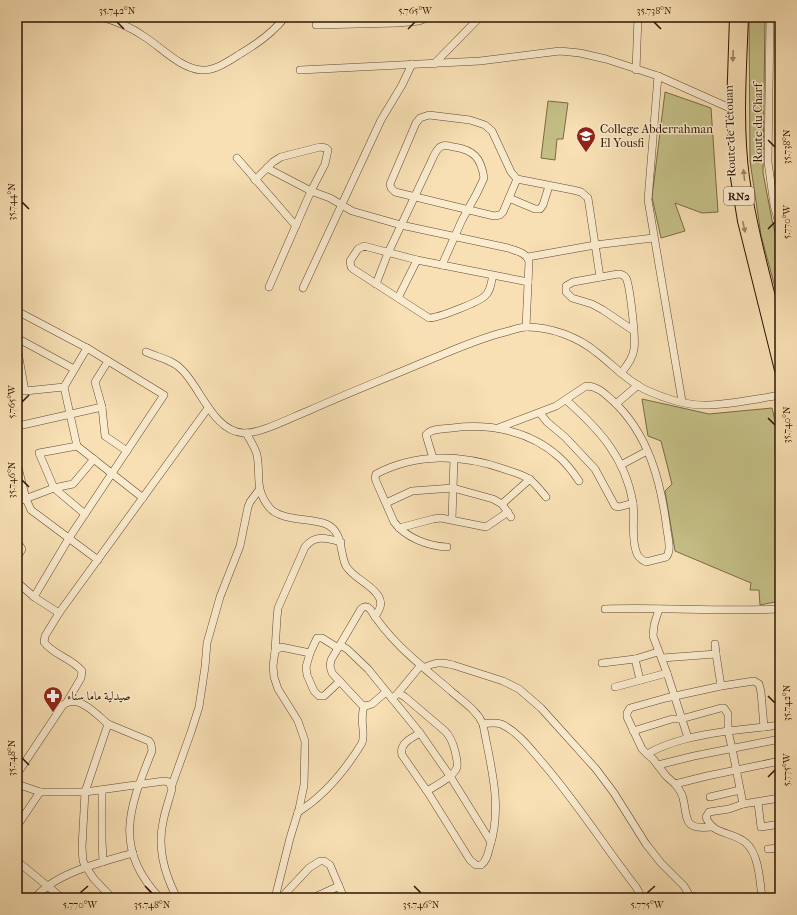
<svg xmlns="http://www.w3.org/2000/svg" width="797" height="915" font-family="'IM FELL French Canon',Amiri,serif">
	<rect width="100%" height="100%" fill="#f8e0b4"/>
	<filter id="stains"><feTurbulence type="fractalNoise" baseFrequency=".005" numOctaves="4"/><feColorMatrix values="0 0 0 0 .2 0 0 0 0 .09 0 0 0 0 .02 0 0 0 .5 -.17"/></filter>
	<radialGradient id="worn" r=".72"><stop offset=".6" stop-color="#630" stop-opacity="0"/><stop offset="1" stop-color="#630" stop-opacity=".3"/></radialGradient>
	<g fill="#c5c087" stroke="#7a6a44">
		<path d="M749,17H765L763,173L772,220L780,251V306L761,235L750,161Z"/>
		<path d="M665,92L711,108L718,212L702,213L675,203L685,231L661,238L652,197Z"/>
		<path d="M548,101L568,103L563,139H557L555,160L541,158Z"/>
		<path d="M642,399L709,414L772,408L780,441V573L778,574L780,601L760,605L759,590H750L751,583L675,551L665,491L672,484L661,441L648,436Z"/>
	</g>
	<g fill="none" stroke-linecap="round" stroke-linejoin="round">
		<g stroke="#60472d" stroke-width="8">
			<g id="minor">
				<path d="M101,17C117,21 132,28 145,37C162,48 180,68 201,70C215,71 229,61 240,54C257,44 273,33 285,17"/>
				<path d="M770,17L768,162L774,205L780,227"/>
				<path d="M316,25L398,23L419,21L429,17"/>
				<path d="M434,64L480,17"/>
				<path d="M300,70L480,61L560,51L580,53L606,59L658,76L732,109"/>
				<path d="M636,70L638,17"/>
				<path d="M658,76L648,200L682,401"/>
				<path d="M237,158L296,226"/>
				<path d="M267,168L311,191L330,198L352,211L401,225L508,248C517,251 527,253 529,262L526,327"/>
				<path d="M517,179L503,212L500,215L494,216L395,192L391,188L390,184L416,123L420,118L429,115L470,120L485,125L492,131L511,172L517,179L573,190L581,192L588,198L600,277"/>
				<path d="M255,180L273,162L281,157L320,147L326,148L328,150L325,164L311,191L269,287"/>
				<path d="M509,198L535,209H540L543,205L549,186"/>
				<path d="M528,257L595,245L653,238"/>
				<path d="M493,275C491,282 491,291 485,296C479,302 438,318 429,318L353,269L351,267L350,261L358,249L364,246L417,260L528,282"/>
				<path d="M376,284L388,253L431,162C433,157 435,152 439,148C443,144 449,146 454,147C474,150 481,158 484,178L477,193L462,220L442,265"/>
				<path d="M303,288L381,120L402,85L412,64"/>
				<path d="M398,298L417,260"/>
				<path d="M17,311L87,348L164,395L69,538L34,597L59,613"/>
				<path d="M17,338L74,369"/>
				<path d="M17,347L25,391L64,387"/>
				<path d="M87,348L64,387L77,446L143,498"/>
				<path d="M146,352C157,357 173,360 181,369C200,386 213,432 244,433C260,434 292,417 308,411C348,393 389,377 429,360C456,349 482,337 509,331C515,329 521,327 527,327C551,327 578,337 596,352C612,364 626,380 644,389C663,398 688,406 709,405C733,404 757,399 780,395"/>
				<path d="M108,361L95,382L102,407L105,436L127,451"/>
				<path d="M621,373C627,366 633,358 634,349C636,340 630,285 626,278C624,275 622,274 618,274L573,282L566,286V292L572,298L592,304L603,310L634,331"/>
				<path d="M616,404L638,385"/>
				<path d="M540,413L547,422L565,437L595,469L615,506L619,507L633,503"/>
				<path d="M18,426L102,407"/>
				<path d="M498,428L556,406L586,386C597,386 604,393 612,400C649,434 661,482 667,530C668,538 672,551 666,557L646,562C642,560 637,556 636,551C631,537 635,518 633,503C625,457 599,429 566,400"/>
				<path d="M246,433C250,440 255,447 257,455C261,476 254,488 269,507C279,521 311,518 326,524C344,532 339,552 346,566C354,579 372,584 379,597C383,605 379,610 375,617"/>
				<path d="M77,446L39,453L54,488L85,514"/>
				<path d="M433,458L426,435C431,428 444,429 452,428C490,423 530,431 559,457C567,464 573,472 579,481"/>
				<path d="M17,463L26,499L31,510L98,560"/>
				<path d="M621,465L647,451"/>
				<path d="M17,502L54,488L73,484L94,459"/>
				<path d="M386,503L412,491L453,488L493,499L502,504L511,517"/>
				<path d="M502,504L530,479"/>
				<path d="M452,519L454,458"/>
				<path d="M399,528L433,519L441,518L486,527L508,512"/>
				<path d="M17,541L22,549L17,558"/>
				<path d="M447,547C428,546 406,538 394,522L376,481L375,478L376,474C416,453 462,454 504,469C512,472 522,474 529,479C536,484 541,491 546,497"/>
				<path d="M17,582L34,597"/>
				<path d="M605,609C663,607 722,612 780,609"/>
				<path d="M659,609L654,625L653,636L667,673L688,738"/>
				<path d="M715,644L716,654L721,686L666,698L630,708L627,713V717L642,749L647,754L653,759L666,776L675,784L707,776L780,761"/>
				<path d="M340,645L347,649L368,669L420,733L450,776L491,842"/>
				<path d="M338,648L322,638H317L310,653L306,667L307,675L314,691L319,696H324L340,681"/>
				<path d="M275,651L277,618L278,608L305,547C315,534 327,538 341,542"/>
				<path d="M662,658L716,654"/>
				<path d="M635,659L640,680"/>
				<path d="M602,663L635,659L658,652"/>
				<path d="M424,668C434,662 442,662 453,665L503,681L519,689L541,708L596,769L614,793L646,844L661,863L684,886L691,898"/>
				<path d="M615,687L667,673"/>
				<path d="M386,692L372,704L366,706L362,705L332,673L330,666L331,660L361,609C364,606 367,606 370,609C391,643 421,665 451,691C462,701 476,709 483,724C490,764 503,805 490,846C488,853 487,861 481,865H476L470,860L427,791L402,755C399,743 412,738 420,733"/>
				<path d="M398,693L421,665"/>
				<path d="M392,699L398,693L405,697L445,731C451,737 453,743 455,751C456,756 458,762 457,767C455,776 435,786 427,791"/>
				<path d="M67,702L81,678L82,671C72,658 53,655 44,642L45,636L59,613L208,408"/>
				<path d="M108,724L149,741L151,744L152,751C130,806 112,848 160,898"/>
				<path d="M483,724C489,723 495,722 501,724C517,731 530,748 541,761C576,801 604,846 636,887L642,898"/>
				<path d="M764,727L780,725"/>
				<path d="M633,731L672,719H681L721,708H724L728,714V731L764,727L761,692L759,684L754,681L721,686"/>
				<path d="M647,754C672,740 700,735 728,731L732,748L743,804"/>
				<path d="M658,765L694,756L780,739"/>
				<path d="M17,774L63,705C78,693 97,715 108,724L85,792L82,847L83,861L86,867L94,879L112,898"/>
				<path d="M17,784L40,792H85L164,781L169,782L172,789C169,800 165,811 163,822C157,849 165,875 177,898"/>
				<path d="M675,784C678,788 682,793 683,798C688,820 683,830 712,827"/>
				<path d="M172,785L191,732L199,707L205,667L207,643L220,597L240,546L248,507L250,502L259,490"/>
				<path d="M102,790V840L103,862"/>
				<path d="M710,797L740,790"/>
				<path d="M758,803L761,827L780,824"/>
				<path d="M298,812C324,796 346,769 362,743C366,732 359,721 364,706"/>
				<path d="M17,826L40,792"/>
				<path d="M768,849L780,848"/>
				<path d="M17,861L62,898"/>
				<path d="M691,896L700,898"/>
				<path d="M35,898C55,873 102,862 133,853"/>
				<path d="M275,898L290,838L299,809L304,785L305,741L298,721L278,689L274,677L273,666L275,651L281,647L310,653"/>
				<path d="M281,898L309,868L320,861H324L330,865L344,898"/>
				<path d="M313,898L339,886"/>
				<path d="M762,898C760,882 759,854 746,843C733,831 713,836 706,817L709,812L729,809L743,804L780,798"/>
			</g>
		</g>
		<g stroke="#2e1400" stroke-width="12">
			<g id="highway">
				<path d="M735,17L732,109L736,178L743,221L780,370"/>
				<path d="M743,17C741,70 737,125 744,178C752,232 767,284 780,336"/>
			</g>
		</g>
		<use href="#minor" stroke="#faebce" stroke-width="7"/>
		<use href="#highway" stroke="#f8e0b4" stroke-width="10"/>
	</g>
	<defs><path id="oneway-solid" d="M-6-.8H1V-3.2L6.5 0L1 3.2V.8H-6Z"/></defs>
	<g fill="#9d8463">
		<use href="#oneway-solid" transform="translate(733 56) rotate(92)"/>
		<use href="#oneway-solid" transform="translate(744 175) rotate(-96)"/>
		<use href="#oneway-solid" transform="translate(744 227) rotate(77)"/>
	</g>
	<path fill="none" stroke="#2e1400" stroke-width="1.5" d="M117,22L124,29M654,22L661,29M408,29L415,22M768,140L775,147M22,202L29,209M768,229L775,222M22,402L29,395M768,418L775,425M22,480L29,487M768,696L775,703M22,758L29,765M768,777L775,770M145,886L152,893M414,886L421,893M80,893L88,886M647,893L655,886"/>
	<defs>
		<g id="school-pin" transform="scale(1)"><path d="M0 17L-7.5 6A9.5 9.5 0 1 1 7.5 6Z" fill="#8f2418" stroke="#faebce"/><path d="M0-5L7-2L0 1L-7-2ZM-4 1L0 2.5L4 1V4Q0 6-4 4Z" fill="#fff"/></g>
		<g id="pharmacy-pin" transform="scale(1)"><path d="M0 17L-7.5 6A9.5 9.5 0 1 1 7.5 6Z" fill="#8f2418" stroke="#faebce"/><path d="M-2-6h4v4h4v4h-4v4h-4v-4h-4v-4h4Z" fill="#fff"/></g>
	</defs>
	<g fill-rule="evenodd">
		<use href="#school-pin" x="586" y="136"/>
		<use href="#pharmacy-pin" x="53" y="696"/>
	</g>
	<g text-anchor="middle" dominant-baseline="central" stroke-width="3" stroke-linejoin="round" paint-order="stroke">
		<rect fill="#faebce" stroke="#6b543e" stroke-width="1" x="724" y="187" width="30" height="18" rx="3"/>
		<g font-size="11" font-weight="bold" fill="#2e1400">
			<text x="739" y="196">RN2</text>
		</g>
		<g font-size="12" fill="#2e1400" stroke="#faebce">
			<text transform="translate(758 123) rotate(-90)">Route du Charf</text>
			<text transform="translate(730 131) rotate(-92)">Route de Tétouan</text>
		</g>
		<g font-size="12" fill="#2e1400" stroke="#faebce" text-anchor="start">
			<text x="600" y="129">College Abderrahman<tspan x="600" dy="14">El Yousfi</tspan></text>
			<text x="67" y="696">صيدلية ماما سناء</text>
		</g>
	</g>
	<rect width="797" height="915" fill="none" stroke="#f8e0b4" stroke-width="44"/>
	<rect x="22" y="22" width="753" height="871" fill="none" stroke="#2e1400" stroke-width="1.5"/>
	<g font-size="10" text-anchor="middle" fill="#2e1400">
		<text x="117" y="14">35.742°N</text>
		<text x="415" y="14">5.765°W</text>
		<text x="654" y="14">35.738°N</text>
		<text transform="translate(786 147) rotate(-90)" y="4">35.738°N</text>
		<text transform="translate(11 202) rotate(-90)" y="4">35.744°N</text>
		<text transform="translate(786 222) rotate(-90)" y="4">5.770°W</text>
		<text transform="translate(11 402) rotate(-90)" y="4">5.765°W</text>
		<text transform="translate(786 425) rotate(-90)" y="4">35.740°N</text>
		<text transform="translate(11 480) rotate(-90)" y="4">35.746°N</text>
		<text transform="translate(786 703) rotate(-90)" y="4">35.742°N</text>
		<text transform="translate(11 758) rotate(-90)" y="4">35.748°N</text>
		<text transform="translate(786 770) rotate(-90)" y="4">5.775°W</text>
		<text x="80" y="908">5.770°W</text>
		<text x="152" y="908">35.748°N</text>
		<text x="421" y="908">35.746°N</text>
		<text x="647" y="908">5.775°W</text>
	</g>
	<rect width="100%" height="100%" filter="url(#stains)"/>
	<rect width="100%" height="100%" fill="url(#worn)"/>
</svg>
